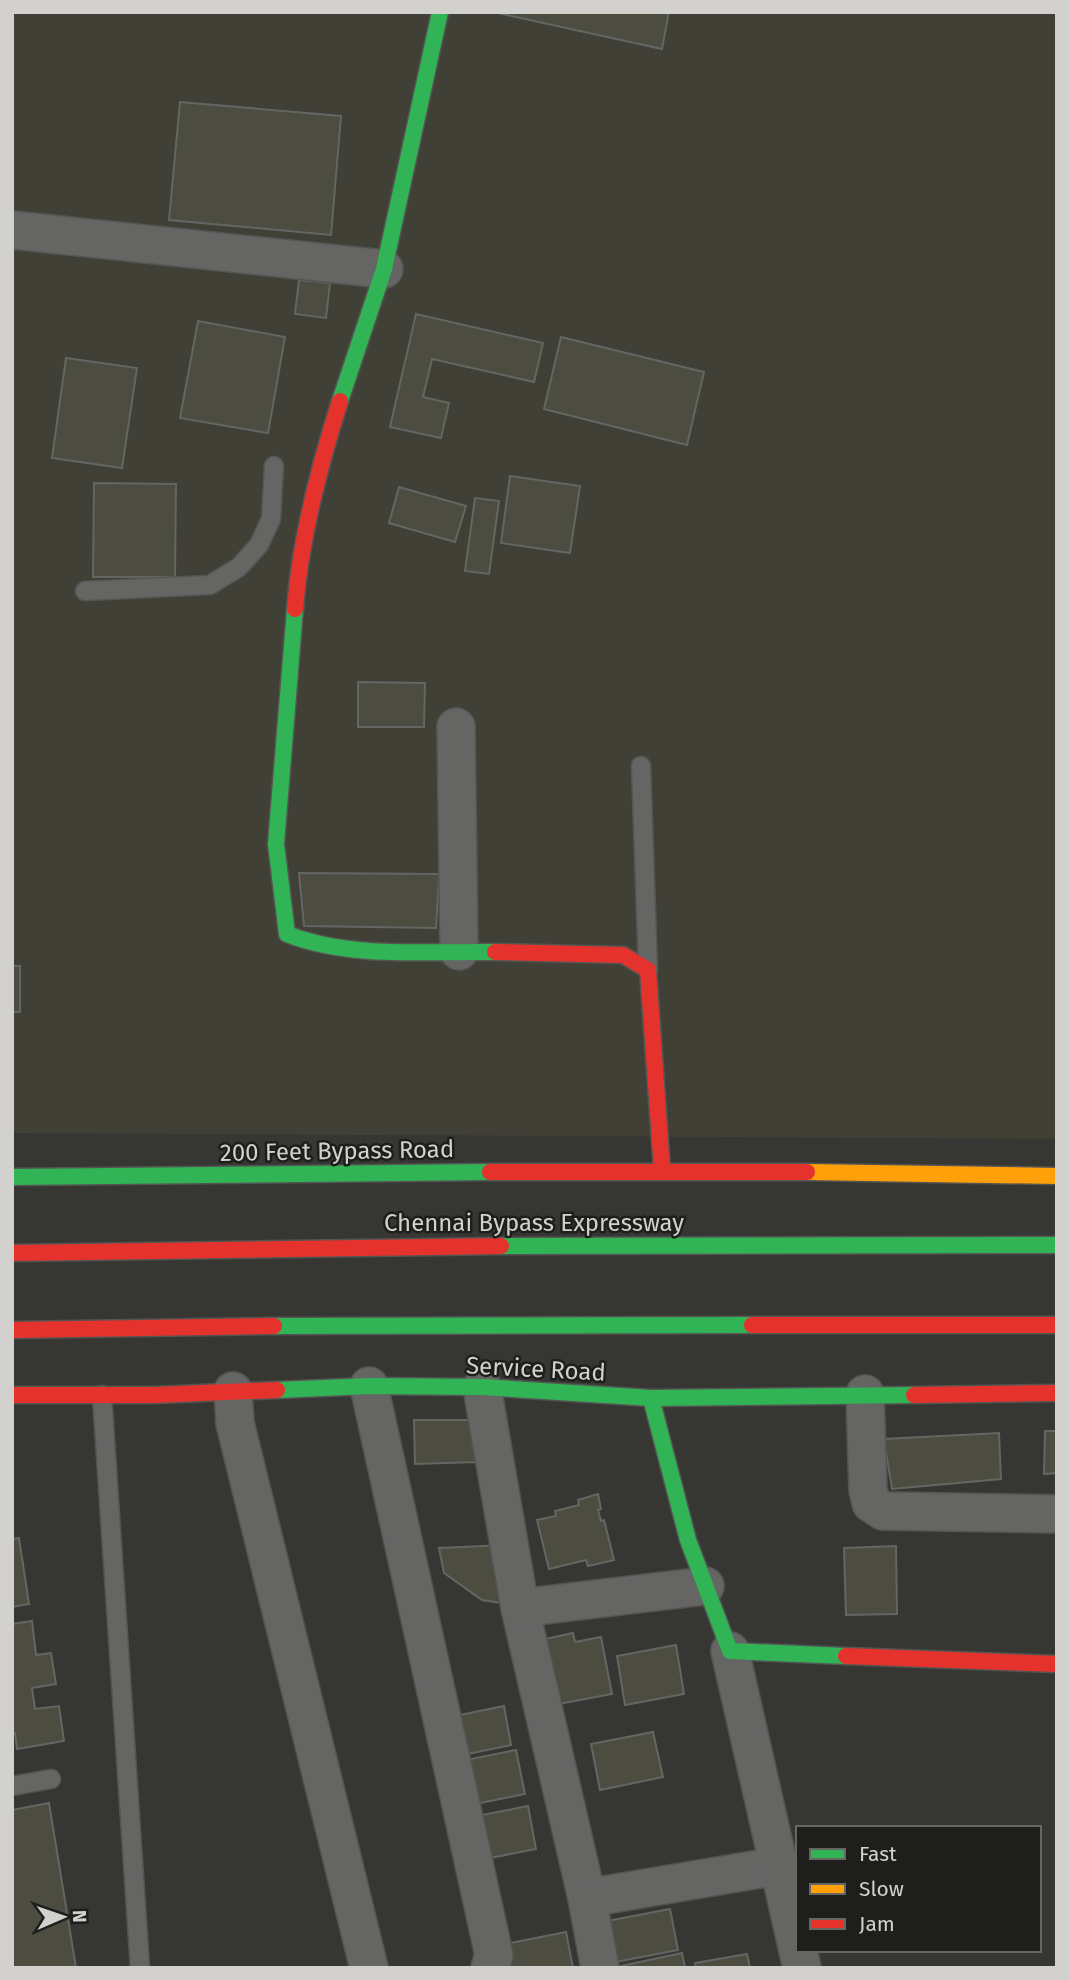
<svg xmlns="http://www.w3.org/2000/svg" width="1069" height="1980" font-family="'Fira Sans',sans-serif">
	<rect width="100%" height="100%" fill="#363633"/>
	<path fill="#404036" d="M12,12H1057V1139L12,1133Z"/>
	<g fill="#4d4c40" stroke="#656563" stroke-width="2">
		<path d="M493,12H669L662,49Z"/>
		<path d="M180,102L341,116L331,235L169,220Z"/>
		<path d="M299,280L330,283L326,318L295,314Z"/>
		<path d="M416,314L543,343L534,382L432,359L423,397L449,403L441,438L390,427Z"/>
		<path d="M198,321L285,337L268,433L180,418Z"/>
		<path d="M561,337L704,372L687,445L544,409Z"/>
		<path d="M66,358L137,368L122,468L52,458Z"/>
		<path d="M510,476L580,486L570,553L501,543Z"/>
		<path d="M94,483L176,484L175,577H93Z"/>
		<path d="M399,487L466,506L455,542L389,523Z"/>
		<path d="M475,498L499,501L489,574L465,571Z"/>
		<path d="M358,682L425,683L424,727H358Z"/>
		<path d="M299,873L439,874L436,928L304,926Z"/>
		<rect x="12" y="966" width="8" height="46"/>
		<path d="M414,1420H476L477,1462L415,1464Z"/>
		<path d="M1045,1431H1057V1473L1044,1474Z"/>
		<path d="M999,1433L1001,1479L892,1489L884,1439Z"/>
		<path d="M598,1494L601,1509L598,1510L601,1521L604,1520L614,1560L588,1566L586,1560L549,1569L537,1520L556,1516L555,1511L579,1505L578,1500Z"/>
		<path d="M19,1538L29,1604L12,1607V1539Z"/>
		<path d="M506,1545L508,1604L482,1600L444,1573L439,1548Z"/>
		<path d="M896,1546L897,1614L846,1615L844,1548Z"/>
		<path d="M32,1621L36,1655L51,1653L56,1684L32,1688L35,1709L59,1706L64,1741L17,1749L15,1733H12V1624Z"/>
		<path d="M573,1633L575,1642L601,1637L612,1694L548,1706L536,1641Z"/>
		<path d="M676,1645L684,1694L625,1705L617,1656Z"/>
		<path d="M504,1706L511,1745L458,1756L450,1717Z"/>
		<path d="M653,1732L663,1777L600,1790L591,1744Z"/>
		<path d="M516,1750L525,1794L470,1805L461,1761Z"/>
		<path d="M49,1803L76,1968H12V1810Z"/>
		<path d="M528,1806L536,1849L480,1860L472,1817Z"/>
		<path d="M670,1909L678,1950L610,1963L602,1922Z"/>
		<path d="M566,1932L573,1968H510L505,1944Z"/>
		<path d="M682,1953L685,1968H616V1967Z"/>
		<path d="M747,1954L750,1968H696L695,1963Z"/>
	</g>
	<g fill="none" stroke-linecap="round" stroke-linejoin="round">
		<g stroke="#545452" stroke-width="21">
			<g id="lane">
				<path d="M85,591L210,585L239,567L259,545L271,519L274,466"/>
				<path d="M641,766L648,970"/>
				<path d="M102,1395L140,1968"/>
				<path d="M12,1786L51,1779"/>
			</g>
		</g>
		<g stroke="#545452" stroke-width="40">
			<g id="street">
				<path d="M12,230L384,269"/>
				<path d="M456,727L459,951"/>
				<path d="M369,1386L494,1955L490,1968"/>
				<path d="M482,1387L520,1608L587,1898L778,1866"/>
				<path d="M233,1391L235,1423L369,1968"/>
				<path d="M865,1394L868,1490L871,1503L883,1511L1057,1514"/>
				<path d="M520,1608L705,1586"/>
				<path d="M730,1651L802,1968"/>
				<path d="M587,1898L600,1968"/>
			</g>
		</g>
		<g stroke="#545452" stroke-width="19">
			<g id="fast">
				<path d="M340,401L384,269L440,12"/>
				<path d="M295,609L276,844L287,934C350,959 427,951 495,952"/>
				<path d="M12,1177L490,1172"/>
				<path d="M501,1246L1057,1245"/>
				<path d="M274,1326L752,1325"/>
				<path d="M277,1390L369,1386L482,1387L651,1398L914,1395"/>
				<path d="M651,1398L688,1540L730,1651L846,1656"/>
			</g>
		</g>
		<g stroke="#545452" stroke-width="19">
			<path id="slow" d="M807,1172L1057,1176"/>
		</g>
		<g stroke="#545452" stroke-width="19">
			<g id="jam">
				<path d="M295,609C300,540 319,467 340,401"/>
				<path d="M495,952L623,955L648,970L662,1170"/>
				<path d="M490,1172H807"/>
				<path d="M12,1253L501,1246"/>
				<path d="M752,1325H1057"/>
				<path d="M12,1330L274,1326"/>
				<path d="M12,1395H154L277,1390"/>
				<path d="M914,1395L1057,1393"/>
				<path d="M846,1656L1057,1664"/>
			</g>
		</g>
		<use href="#lane" stroke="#656564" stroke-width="18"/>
		<use href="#street" stroke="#656564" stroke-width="37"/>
		<use href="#fast" stroke="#30b455" stroke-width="16"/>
		<use href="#slow" stroke="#ff9f0a" stroke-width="16"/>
		<use href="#jam" stroke="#e5322d" stroke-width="16"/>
	</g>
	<g text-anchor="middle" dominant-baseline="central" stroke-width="5" stroke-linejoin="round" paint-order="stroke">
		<g font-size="24" fill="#d2d1ce" stroke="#1e1e1c">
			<text transform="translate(337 1151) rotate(-1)">200 Feet Bypass Road</text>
			<text x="534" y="1223">Chennai Bypass Expressway</text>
			<text transform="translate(536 1369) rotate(3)">Service Road</text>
		</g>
	</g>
	<rect width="1069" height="1980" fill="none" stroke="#d2d1ce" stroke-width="28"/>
	<rect x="796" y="1826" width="245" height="126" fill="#1e1e1c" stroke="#666663" stroke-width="2"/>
	<rect x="810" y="1849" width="35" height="10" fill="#30b455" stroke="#666663" stroke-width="2"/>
	<text x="859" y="1861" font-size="21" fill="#d2d1ce">Fast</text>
	<rect x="810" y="1884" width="35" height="10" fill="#ff9f0a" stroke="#666663" stroke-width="2"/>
	<text x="859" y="1896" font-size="21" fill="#d2d1ce">Slow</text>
	<rect x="810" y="1919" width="35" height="10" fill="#e5322d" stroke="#666663" stroke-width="2"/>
	<text x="859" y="1931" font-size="21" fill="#d2d1ce">Jam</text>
	<g transform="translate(63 1917) rotate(88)" stroke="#1e1e1c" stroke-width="5" paint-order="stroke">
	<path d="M0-5L12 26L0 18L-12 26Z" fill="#d2d1ce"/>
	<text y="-10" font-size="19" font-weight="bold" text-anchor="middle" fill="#d2d1ce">N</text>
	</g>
</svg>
